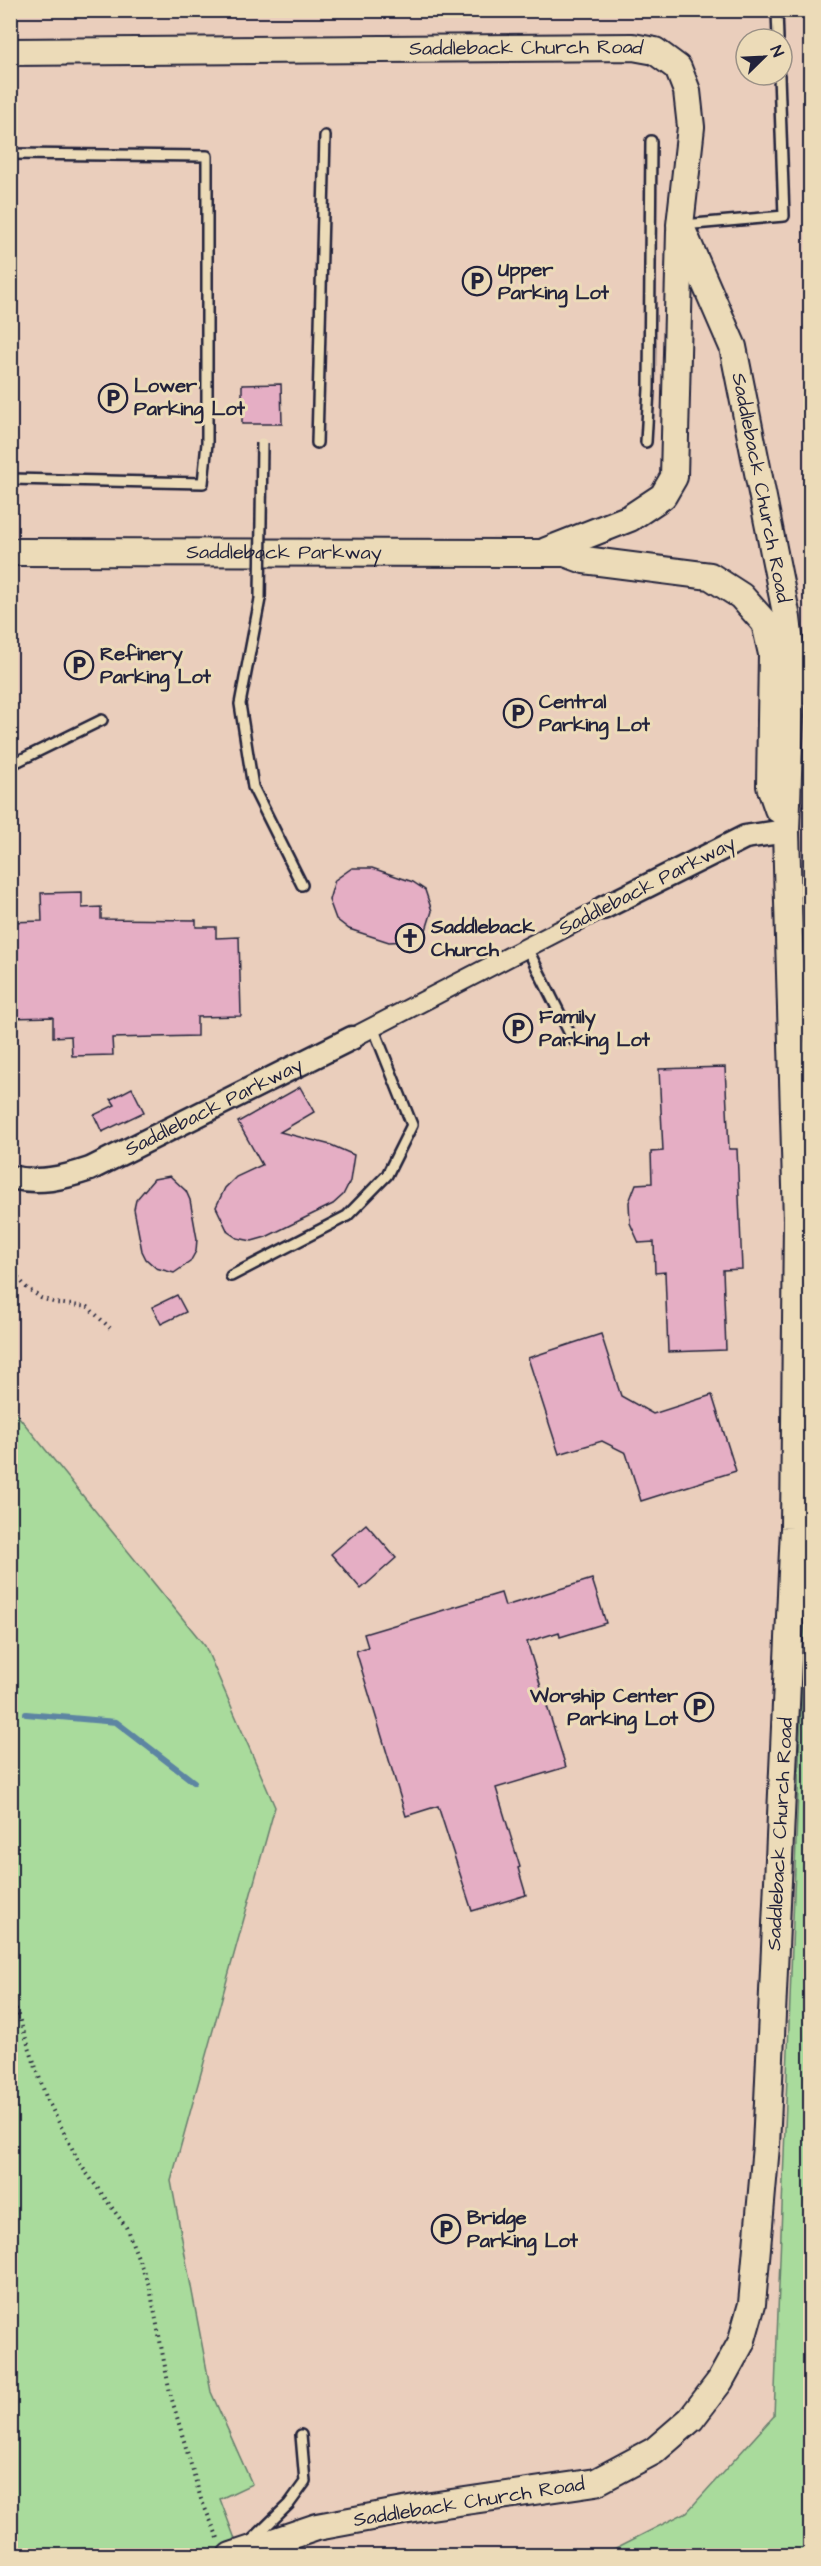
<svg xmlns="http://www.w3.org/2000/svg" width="821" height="2566" font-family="'Architects Daughter',sans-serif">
	<rect width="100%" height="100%" fill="#eacebc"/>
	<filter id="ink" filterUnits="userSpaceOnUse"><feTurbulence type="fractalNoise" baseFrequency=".0167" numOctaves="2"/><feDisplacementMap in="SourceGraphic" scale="12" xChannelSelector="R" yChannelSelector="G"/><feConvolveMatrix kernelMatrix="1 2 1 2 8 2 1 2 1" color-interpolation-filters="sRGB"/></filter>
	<g filter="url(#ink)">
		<g fill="#a9db9c" stroke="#667e6c" stroke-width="1.5">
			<path d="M10,1406L205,1646L275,1807L171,2181L211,2392L252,2484L220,2499L241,2555H11Z"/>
			<path d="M810,1477V2555H602L687,2512L774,2416Z"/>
		</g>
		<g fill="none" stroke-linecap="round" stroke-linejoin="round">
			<g stroke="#5d85a2" stroke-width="6">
				<path d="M26,1714L116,1722L194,1782"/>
				<path d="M10,2546L13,2556"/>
			</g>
		</g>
		<g fill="#e5aec4" stroke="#22223b" stroke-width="1.5">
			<path d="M281,384L282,424H242V385Z"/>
			<path d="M352,868H372L413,882L425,890L432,911L426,930L409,941L389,942L349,929L336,919L329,900L335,880Z"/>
			<path d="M82,892V908L101,907V919L196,920V927H216V938L239,937L241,1016L197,1017V1036L112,1038L113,1055L72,1056L71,1036L53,1037V1017L10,1018V922L42,921L41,893Z"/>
			<path d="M725,1067L729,1149H737L742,1269L723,1270L726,1350L668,1352L665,1272L655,1273L654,1242L639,1243L630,1223L629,1202L636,1184L652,1183L651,1152L663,1151L659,1069Z"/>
			<path d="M300,1087L314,1112L280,1132L331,1145L354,1155L350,1181L343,1195L333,1204L266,1237L252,1241L237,1238L228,1232L216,1207L225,1188L236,1177L262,1165L238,1122Z"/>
			<path d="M132,1088L144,1112L102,1132L94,1115L115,1105L111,1099Z"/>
			<path d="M170,1176L186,1191L190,1200L197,1239L196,1251L190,1262L174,1273L156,1268L146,1259L142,1251L134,1209L136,1200L154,1179Z"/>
			<path d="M177,1295L186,1312L161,1324L152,1307Z"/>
			<path d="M601,1334L621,1396L653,1414L712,1395L736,1471L641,1501L626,1453L602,1441L559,1454L528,1358Z"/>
			<path d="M366,1524L396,1558L361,1589L331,1554Z"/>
			<path d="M592,1579L606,1623L560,1637L559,1632L527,1642L566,1767L496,1788L520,1867L518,1868L526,1895L472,1911L438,1806L406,1816L356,1651L368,1647L364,1634L501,1593L505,1606Z"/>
		</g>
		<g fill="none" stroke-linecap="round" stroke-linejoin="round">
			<g stroke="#22223b" stroke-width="14">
				<g id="service">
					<path d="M777,10L778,39"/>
					<path d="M10,154L207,156V443L203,483L10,479"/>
					<path d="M683,225L784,216L779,75"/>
					<path d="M646,442L649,389L651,141"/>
					<path d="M317,443L325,136"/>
					<path d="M260,599L240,704L253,787L302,885"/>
					<path d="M10,765L102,720"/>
					<path d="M526,946L573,1040"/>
					<path d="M231,1276L347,1216L387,1175L412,1125L373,1027"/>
					<path d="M251,2541L289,2504L305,2482L301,2435"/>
				</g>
			</g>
			<g stroke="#22223b" stroke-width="22">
				<path id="minor" d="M352,1038L603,908"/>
			</g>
			<g stroke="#22223b" stroke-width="27">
				<g id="tertiary">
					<path d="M603,908L745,837L786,831"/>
					<path id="s1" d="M10,1177C39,1184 63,1178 90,1169L352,1038"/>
				</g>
			</g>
			<g stroke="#22223b" stroke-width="30">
				<g id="secondary">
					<path id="s2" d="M10,52L633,47L655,51L678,68L687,91L691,127L680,225L733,347L787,618L792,660L786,831L797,1221L794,1528L766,2146L752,2304L741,2343L720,2381L691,2419L654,2451L596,2482L431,2506L317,2527L231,2556"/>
					<path d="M546,551L630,518L663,496L674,477L680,231"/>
					<path id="s3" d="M10,552L565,553L584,560L710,576L741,596L765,623L772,654L770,786L778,809"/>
				</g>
			</g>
			<g stroke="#22223b" stroke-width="4" stroke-dasharray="1.5 4.5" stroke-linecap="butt">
				<path d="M10,1269L27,1288L41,1298L56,1303L88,1307L110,1328"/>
				<path d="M10,1756V1767"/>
				<path d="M10,1992L46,2097L80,2164L126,2227L150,2288L170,2393L201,2499L218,2538"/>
			</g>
			<use href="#service" stroke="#ecdbb8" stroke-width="9"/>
			<use href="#minor" stroke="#ecdbb8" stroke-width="18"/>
			<use href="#tertiary" stroke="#ecdbb8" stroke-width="22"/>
			<use href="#secondary" stroke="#ecdbb8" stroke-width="26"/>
			<g stroke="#22223b" stroke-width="14" stroke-linecap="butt">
				<path id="service-bridge" d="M260,599L262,443"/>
			</g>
			<use href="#service-bridge" stroke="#ecdbb8" stroke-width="9"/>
		</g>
	</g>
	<defs>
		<g id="parking-ring" transform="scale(1.5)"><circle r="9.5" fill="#ecdbb8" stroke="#22223b" stroke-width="1.5"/><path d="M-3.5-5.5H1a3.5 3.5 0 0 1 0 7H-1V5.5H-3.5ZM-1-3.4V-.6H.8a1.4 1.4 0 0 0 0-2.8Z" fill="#22223b"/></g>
		<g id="church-ring" transform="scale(1.5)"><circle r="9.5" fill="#ecdbb8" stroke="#22223b" stroke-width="1.5"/><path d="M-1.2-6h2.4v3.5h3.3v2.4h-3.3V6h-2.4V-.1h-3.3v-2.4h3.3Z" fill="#22223b"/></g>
	</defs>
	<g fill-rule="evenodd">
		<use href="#parking-ring" x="477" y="281"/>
		<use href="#parking-ring" x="113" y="398"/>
		<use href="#parking-ring" x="79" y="665"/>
		<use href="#parking-ring" x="518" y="713"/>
		<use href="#church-ring" x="410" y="938"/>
		<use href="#parking-ring" x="518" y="1028"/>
		<use href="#parking-ring" x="699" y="1707"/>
		<use href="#parking-ring" x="446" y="2229"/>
	</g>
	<g text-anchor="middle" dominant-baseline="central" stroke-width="6" stroke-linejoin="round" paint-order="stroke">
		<g font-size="20" fill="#22223b" stroke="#ecdbb8">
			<text stroke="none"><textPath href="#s2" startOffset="516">Saddleback Church Road</textPath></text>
			<text stroke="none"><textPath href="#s2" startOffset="1110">Saddleback Church Road</textPath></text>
			<text stroke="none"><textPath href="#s3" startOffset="274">Saddleback Parkway</textPath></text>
			<text transform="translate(647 886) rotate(-27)">Saddleback Parkway</text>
			<text stroke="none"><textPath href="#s1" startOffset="220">Saddleback Parkway</textPath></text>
			<text transform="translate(780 1834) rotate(-87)">Saddleback Church Road</text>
			<text transform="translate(469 2502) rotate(-9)">Saddleback Church Road</text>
		</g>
		<g font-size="20" font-weight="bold" fill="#22223b" stroke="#ecdbb8" text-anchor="start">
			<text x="498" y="270">Upper<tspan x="498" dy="23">Parking Lot</tspan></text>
			<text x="134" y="386">Lower<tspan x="134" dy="23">Parking Lot</tspan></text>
			<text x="100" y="654">Refinery<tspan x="100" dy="23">Parking Lot</tspan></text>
			<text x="539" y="702">Central<tspan x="539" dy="23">Parking Lot</tspan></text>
			<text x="431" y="927">Saddleback<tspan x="431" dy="23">Church</tspan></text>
			<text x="539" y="1017">Family<tspan x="539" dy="23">Parking Lot</tspan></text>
			<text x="678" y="1696" text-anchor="end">Worship Center<tspan x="678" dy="23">Parking Lot</tspan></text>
			<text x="467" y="2218">Bridge<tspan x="467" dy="23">Parking Lot</tspan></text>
		</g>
	</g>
	<rect width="821" height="2566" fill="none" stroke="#ecdbb8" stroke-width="36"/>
	<rect x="18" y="18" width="785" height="2530" fill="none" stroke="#22223b" stroke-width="2" filter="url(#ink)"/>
	<g transform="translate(764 57) rotate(66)"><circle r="28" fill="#ecdbb8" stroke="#9b9186" stroke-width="1.5"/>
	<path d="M0-4.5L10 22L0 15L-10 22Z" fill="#22223b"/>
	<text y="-9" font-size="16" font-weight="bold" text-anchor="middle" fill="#22223b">N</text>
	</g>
</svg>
